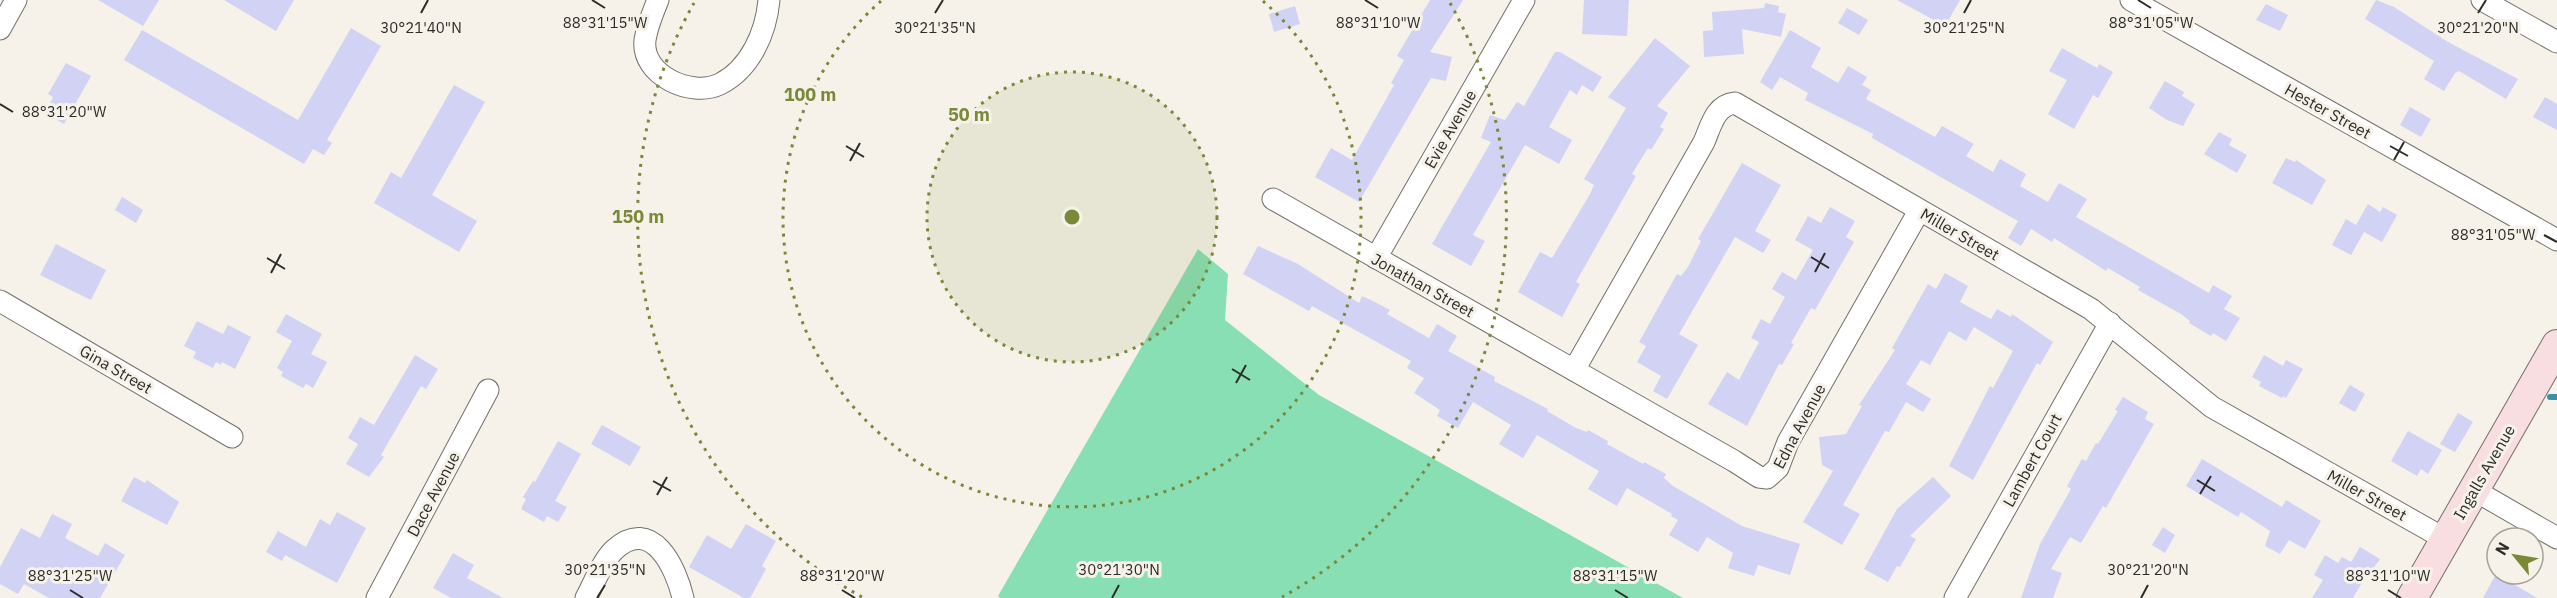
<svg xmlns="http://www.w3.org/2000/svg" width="2557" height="598" font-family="'IBM Plex Sans',sans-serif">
	<rect width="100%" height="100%" fill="#f6f2ea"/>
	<path fill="#88dfb3" d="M1198,249L1228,274L1225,320L1319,395L1683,598H1000L998,596Z"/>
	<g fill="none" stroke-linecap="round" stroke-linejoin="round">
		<path stroke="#3892a4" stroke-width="6" d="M2550,397H2557"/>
	</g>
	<g fill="#d1d2f4">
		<path d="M98,0H159L143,26Z"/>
		<path d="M224,0H294L276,31Z"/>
		<path d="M1430,0H1463L1430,52L1452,57L1446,81L1431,78L1359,202L1315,177L1331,148L1352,160L1394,85L1391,83L1404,60L1397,56Z"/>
		<path d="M1584,0H1629L1627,36L1582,34Z"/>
		<path d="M1897,0H1960L1945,26Z"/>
		<path d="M2376,0L2394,7L2448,42L2518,79L2506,99L2459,71L2455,73L2444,91L2424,79L2434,61L2365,19Z"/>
		<path d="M1765,3L1779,6L1778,12L1786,14L1781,37L1742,29L1744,54L1704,57L1703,31L1713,30L1712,12L1764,8Z"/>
		<path d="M2266,4L2288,15L2280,31L2256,20Z"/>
		<path d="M1295,6L1300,24L1274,32L1269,14Z"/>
		<path d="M1847,8L1868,20L1859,35L1838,23Z"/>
		<path d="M351,28L381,46L327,140L332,143L324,155L313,149L304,164L124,60L142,30L298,120Z"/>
		<path d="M1790,30L1821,48L1811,67L1838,83L1848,66L1867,77L1862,85L1871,90L1866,99L1935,137L1942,126L1974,144L1966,156L1993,172L2000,159L2026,174L2020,186L2048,202L2059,183L2087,199L2076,217L2209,293L2213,285L2232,296L2224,309L2240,318L2226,341L2213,333L2211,336L2189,323L2190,321L2181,314L2138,290L2140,287L2108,268L2106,271L2054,238L2052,242L2031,229L2021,246L2008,238L2018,221L1872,138L1873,134L1805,100L1808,93L1780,77L1772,90L1760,82Z"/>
		<path d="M1655,38L1690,66L1657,106L1668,113L1660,127L1664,129L1651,150L1648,148L1632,174L1636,176L1576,282L1580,284L1562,317L1518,292L1540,252L1552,258L1590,194L1594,185L1584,179L1626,108L1608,97Z"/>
		<path d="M2062,48L2097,68L2099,64L2113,72L2098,98L2093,95L2074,129L2048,114L2067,80L2049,71Z"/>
		<path d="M1555,52H1560L1602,77L1593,92L1582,85L1577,95L1570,90L1549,127L1572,140L1559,164L1525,145L1473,235L1485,241L1471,266L1432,244L1491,142L1481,138L1490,115L1505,120L1517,102L1524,106Z"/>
		<path d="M66,63L91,76L64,124L45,113L53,97L48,94Z"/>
		<path d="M2165,81L2184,92L2182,96L2195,104L2183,126L2167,120L2149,108Z"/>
		<path d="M454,85L485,102L432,195L477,221L459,252L374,203L391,172L401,178Z"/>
		<path d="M2545,97L2557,104V130L2533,117Z"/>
		<path d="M2410,107L2431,119L2421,137L2400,125Z"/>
		<path d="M2219,132L2232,139L2229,145L2247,155L2237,173L2204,154Z"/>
		<path d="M2286,158L2295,162L2296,160L2326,180L2312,205L2272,183Z"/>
		<path d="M1742,163L1781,185L1755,231L1771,240L1763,253L1735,237L1679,334L1698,345L1667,399L1653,391L1661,376L1637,362L1646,346L1639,342L1677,274L1681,276L1688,267L1701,241L1698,239Z"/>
		<path d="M122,197L143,210L136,223L115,210Z"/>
		<path d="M2368,204L2380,212L2383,207L2397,215L2382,242L2364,232L2351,255L2332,245L2346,219L2356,225Z"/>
		<path d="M1830,207L1855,221L1846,237L1854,242L1815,310L1811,308L1791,343L1794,344L1782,365L1779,364L1747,426L1708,404L1727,372L1739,380L1759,342L1751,338L1761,319L1770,324L1785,297L1772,289L1782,272L1796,280L1813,250L1795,240L1808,216L1821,223Z"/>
		<path d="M56,244L106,270L91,300L40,275Z"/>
		<path d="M1258,246L1298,264L1359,303L1362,296L1371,300L1390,310L1387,314L1429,338L1437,324L1457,336L1448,351L1495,377L1494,381L1548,409L1547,411L1576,428L1587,432L1588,430L1608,441L1607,444L1643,464L1644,462L1666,474L1664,478L1673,486L1742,526L1800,544L1790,575L1758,565L1754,576L1728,568L1733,553L1707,537L1698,552L1669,535L1678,520L1671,516L1672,514L1627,488L1617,506L1588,489L1599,471L1537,435L1523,458L1499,444L1511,425L1473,402L1458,428L1437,416L1440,410L1414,393L1424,378L1407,368L1411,361L1312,306L1309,311L1243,274Z"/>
		<path d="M1945,273L1968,286L1960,302L1991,319L1997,309L2011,317L2012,314L2053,342L2040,365L2037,363L1973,480L1949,466L1990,386L1993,388L2013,351L1974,327L1966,341L1949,331L1930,365L1921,360L1906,384L1931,399L1923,412L1906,402L1889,432L1885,431L1843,505L1860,514L1842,545L1803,522L1833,471L1822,465L1819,437L1846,434L1862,406L1859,405L1895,350L1892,348L1928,284L1936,289Z"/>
		<path d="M286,314L322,334L311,354L327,362L313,388L306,384L303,388L281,376L283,372L277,368L292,341L276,332Z"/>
		<path d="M197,321L223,334L228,325L251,337L235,369L222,362L221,365L216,362L213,368L193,358L196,352L184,346Z"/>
		<path d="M415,355L438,369L426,389L421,386L381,455L384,457L369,477L346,464L358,444L348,438L360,417L374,425Z"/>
		<path d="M2264,355L2283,366L2286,360L2303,369L2286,398L2283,396L2282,398L2259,386L2261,382L2252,377Z"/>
		<path d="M2350,385L2365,394L2355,412L2339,403Z"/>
		<path d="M2123,397L2148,412L2145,419L2154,424L2106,508L2103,506L2081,543L2070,537L2051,569L2062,573L2053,598H2021L2040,544L2071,489L2067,486L2082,459L2086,461L2096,443L2098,444L2118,411L2115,410Z"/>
		<path d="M2458,413L2473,422L2455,452L2440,444Z"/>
		<path d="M602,425L641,447L630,466L591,444Z"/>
		<path d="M2408,431L2442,450L2428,474L2421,469L2417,476L2391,461Z"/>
		<path d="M558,441L581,454L555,501L567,507L558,522L547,516L544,522L521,509L526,499L523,497L533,481L535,482Z"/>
		<path d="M2202,459L2282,507L2286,500L2321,521L2305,549L2289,540L2280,554L2265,546L2270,531L2241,512L2238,517L2186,486Z"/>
		<path d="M134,477L145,483L147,480L179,502L167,525L121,501Z"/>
		<path d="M1933,477L1951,496L1910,536L1916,539L1900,567L1897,566L1888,582L1864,569L1897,509Z"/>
		<path d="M337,512L366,528L337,583L285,555L282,561L266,552L278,531L306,547L320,519L330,525Z"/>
		<path d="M52,514L72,524L65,538L98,556L105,543L125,555L100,598H49L24,584L18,594L0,584V567L21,528L40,538Z"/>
		<path d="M746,524L776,541L762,566L766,569L750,598H744L689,567L707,535L731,549Z"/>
		<path d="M2163,527L2175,535L2165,553L2152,545Z"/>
		<path d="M2360,547L2380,559L2370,573L2368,572L2353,598H2312L2323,580L2314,575L2325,555L2338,563L2342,557L2351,562Z"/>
		<path d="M453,553L474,565L467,578L503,598H451L433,588Z"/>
		<path d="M2496,574H2522L2515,585L2537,598H2483Z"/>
	</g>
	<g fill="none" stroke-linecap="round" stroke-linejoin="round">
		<g stroke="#737069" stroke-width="23">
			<g id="minor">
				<path d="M658,0C653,12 647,27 645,40C641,75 691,98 720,84C750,69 766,33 769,0"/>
				<path d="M2131,0L2557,240"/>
				<path d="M2482,0L2557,42"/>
				<path d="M0,29L16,0"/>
				<path d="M1273,199L1734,461L1759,477L1767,478L1778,468L1788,442L1919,211"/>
				<path d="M1376,258L1524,0"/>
				<path d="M0,301L232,437"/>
				<path d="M1574,370L1704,142C1711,126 1715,105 1735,103L2091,309L2212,407L2445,539"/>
				<path d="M2474,490L2557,538"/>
				<path d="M377,598L488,390"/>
				<path d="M586,598C594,583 602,562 614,550C652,515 676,568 683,598"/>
				<path d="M1955,598L2110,323"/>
			</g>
		</g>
		<g stroke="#737069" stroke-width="32">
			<path id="secondary" d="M2412,598L2557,345"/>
		</g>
		<use href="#minor" stroke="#fff" stroke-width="21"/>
		<use href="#secondary" stroke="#f8dee1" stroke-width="30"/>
	</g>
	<path fill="none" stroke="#2d2c29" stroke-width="2" d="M592,0L605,8M1365,0L1378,8M2138,0L2151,8M421,13L428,0M935,13L943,0M1964,13L1971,0M2478,13L2486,0M0,104L13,112M846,146L864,157M2390,146L2408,156M2394,160L2404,142M850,161L860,143M2544,235L2557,242M1811,257L1829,268M267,258L285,269M1815,272L1825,253M271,273L281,254M1232,369L1250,380M1236,383L1246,365M2197,480L2215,491M653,481L671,491M2200,494L2211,476M657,495L667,477M70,590L83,598M842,590L855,598M1615,590L1628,598M2388,590L2401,598M597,598L605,585M1112,598L1119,585M2141,598L2148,585"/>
	<circle cx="1072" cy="217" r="145" fill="#798938" fill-opacity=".12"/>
	<g fill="none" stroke="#798938" stroke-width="3" stroke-dasharray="3 6">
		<circle cx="1072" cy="217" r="145"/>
		<path d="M1263 1A289 289 0 1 1 881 1"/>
		<path d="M862 597A434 434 0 0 1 694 3M1450 3A434 434 0 0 1 1282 597"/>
	</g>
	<g text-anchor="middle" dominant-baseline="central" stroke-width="6" stroke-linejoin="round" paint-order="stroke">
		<g font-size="16" fill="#2d2c29" stroke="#f6f2ea">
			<text transform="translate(2328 111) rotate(29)">Hester Street</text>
			<text transform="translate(1450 129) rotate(-60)">Evie Avenue</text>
			<text transform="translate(1960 234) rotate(30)">Miller Street</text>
			<text transform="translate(1423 285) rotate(29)">Jonathan Street</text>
			<text transform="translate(116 369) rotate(30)">Gina Street</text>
			<text transform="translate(1799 426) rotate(-62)">Edna Avenue</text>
			<text transform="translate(2032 460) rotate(-61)">Lambert Court</text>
			<text transform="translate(2484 472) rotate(-60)">Ingalls Avenue</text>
			<text transform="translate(433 494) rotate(-62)">Dace Avenue</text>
			<text transform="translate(2367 495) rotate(29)">Miller Street</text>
		</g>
	</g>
	<g font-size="15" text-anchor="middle" fill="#2d2c29" stroke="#f6f2ea" stroke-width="6" stroke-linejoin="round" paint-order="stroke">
		<text x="605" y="28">88°31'15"W</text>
		<text x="1378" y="28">88°31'10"W</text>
		<text x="2151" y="28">88°31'05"W</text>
		<text x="421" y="33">30°21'40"N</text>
		<text x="935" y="33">30°21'35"N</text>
		<text x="2478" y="33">30°21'20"N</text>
		<text x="1964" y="33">30°21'25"N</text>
		<text x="64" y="117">88°31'20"W</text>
		<text x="2493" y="240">88°31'05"W</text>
		<text x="605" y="575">30°21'35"N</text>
		<text x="1119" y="575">30°21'30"N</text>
		<text x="2148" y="575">30°21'20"N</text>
		<text x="70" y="581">88°31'25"W</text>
		<text x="842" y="581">88°31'20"W</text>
		<text x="1615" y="581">88°31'15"W</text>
		<text x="2388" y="581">88°31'10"W</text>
	</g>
	<circle cx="1072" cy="217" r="9" fill="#798938" stroke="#f6f2ea" stroke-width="3"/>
	<g font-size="18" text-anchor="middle" font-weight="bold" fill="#798938" stroke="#f6f2ea" stroke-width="6" stroke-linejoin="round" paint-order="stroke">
		<text x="810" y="101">100 m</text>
		<text x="969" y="121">50 m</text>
		<text x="638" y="223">150 m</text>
	</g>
	<g transform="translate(2515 556) rotate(300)"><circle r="28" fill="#f6f2ea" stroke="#a6a39d" stroke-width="1.5"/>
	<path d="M0-4.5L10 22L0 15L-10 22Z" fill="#798938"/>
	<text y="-9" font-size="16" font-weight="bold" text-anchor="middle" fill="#2d2c29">N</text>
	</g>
</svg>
